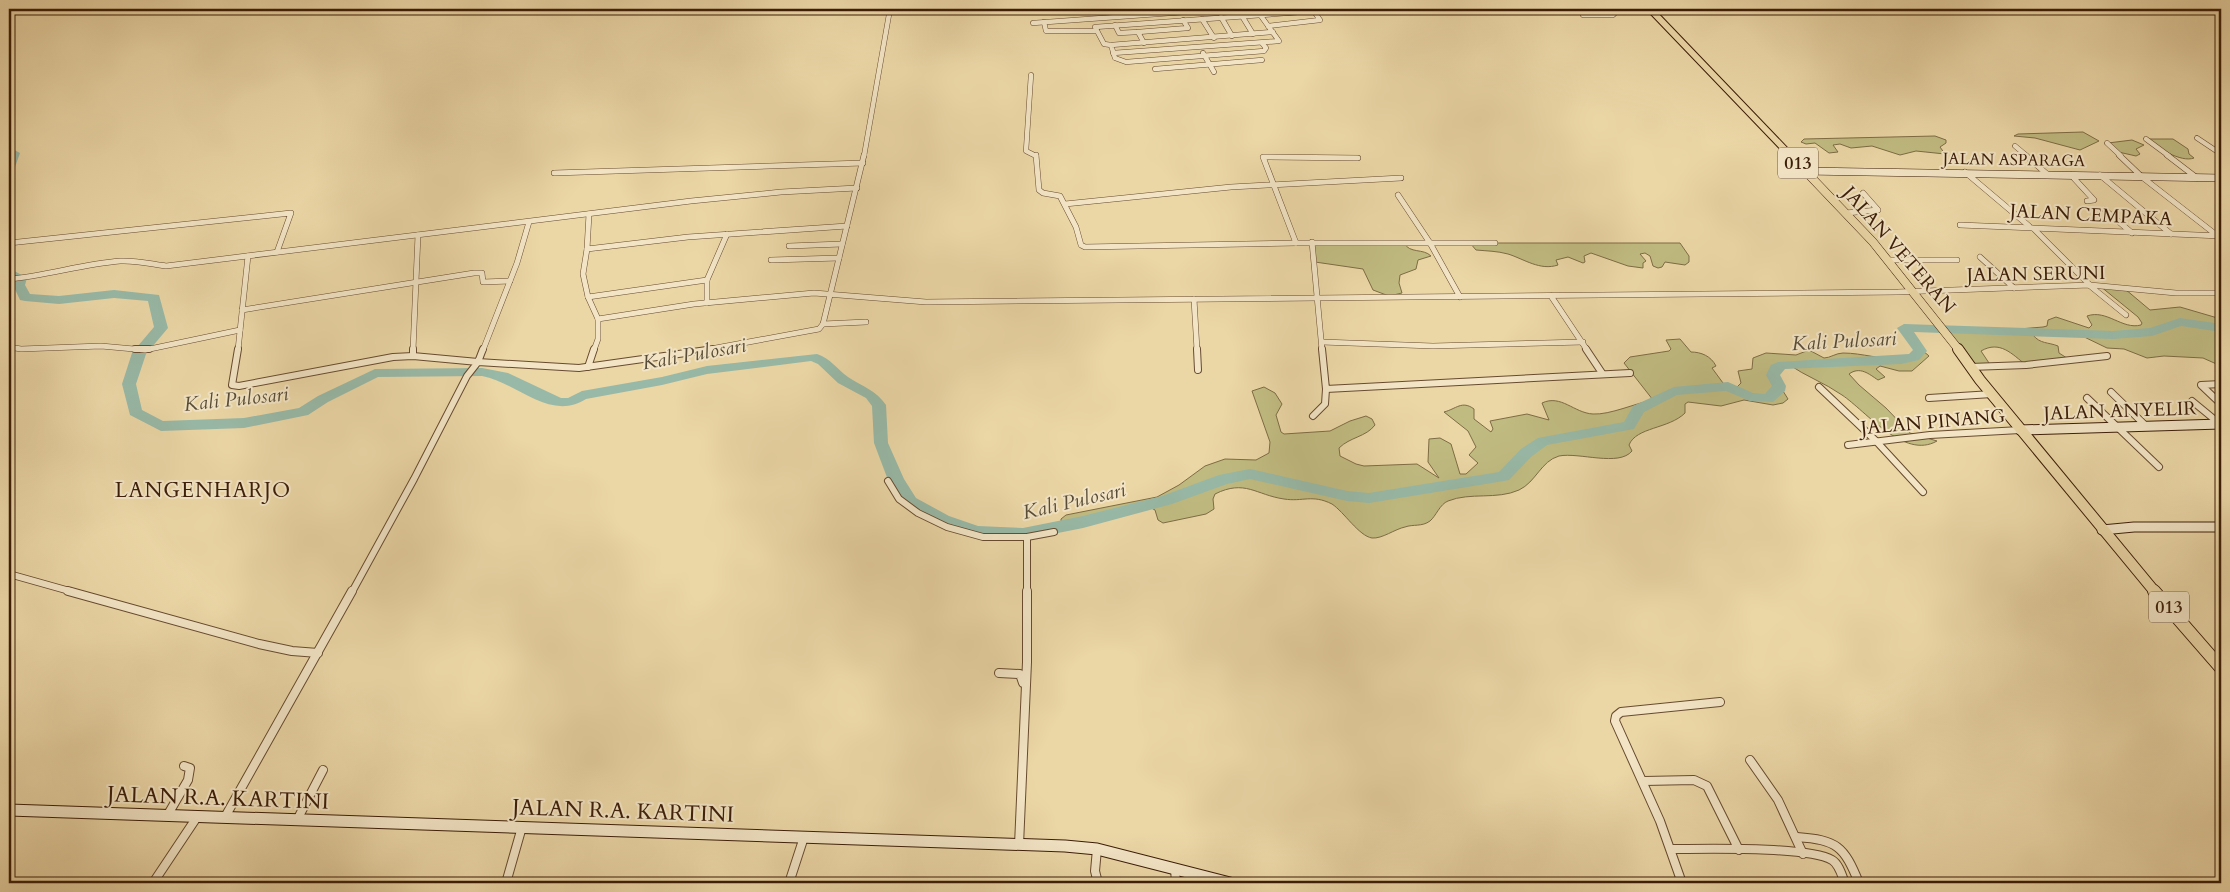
<svg xmlns="http://www.w3.org/2000/svg" width="2230" height="892" font-family="Cardo,serif">
	<rect width="100%" height="100%" fill="#ebd6a6"/>
	<filter id="stains"><feTurbulence type="fractalNoise" baseFrequency=".004" numOctaves="4"/><feColorMatrix values="0 0 0 0 .2 0 0 0 0 .09 0 0 0 0 .02 0 0 0 .5 -.17"/></filter>
	<radialGradient id="worn" r=".72"><stop offset=".6" stop-color="#630" stop-opacity="0"/><stop offset="1" stop-color="#630" stop-opacity=".3"/></radialGradient>
	<g fill="#c0bb81" stroke="#7e6c44">
		<path d="M2083,132L2099,141L2080,150L2035,138L2014,136L2018,134Z"/>
		<path d="M1935,136L1946,140V143L1940,147L1945,154L1916,151L1900,155L1872,146L1851,148L1840,144L1833,145L1838,152L1829,153L1815,143L1806,144L1801,142L1804,139Z"/>
		<path d="M2146,139H2173L2188,149L2189,154L2194,158C2181,163 2156,147 2146,139Z"/>
		<path d="M2132,140L2144,145L2136,149L2140,154L2136,156L2114,151L2108,143Z"/>
		<path d="M1312,242L1404,243C1410,254 1423,248 1431,256L1418,260L1416,269L1400,275L1399,283L1402,293L1389,296L1373,290L1363,269L1315,262Z"/>
		<path d="M1470,243H1680L1689,256V262L1685,265L1665,262L1662,267L1658,268L1653,266L1650,256L1645,253L1640,254L1646,261L1643,263V268L1628,266L1591,253L1584,256L1585,262L1583,263L1568,257L1556,260L1558,265C1540,271 1524,259 1508,254C1497,251 1487,251 1476,250Z"/>
		<path d="M2100,286L2125,289L2150,310L2180,307L2221,319V366L2203,358L2164,356L2147,358L2124,349L2107,348L2076,333L2041,331L2033,335C2040,344 2048,342 2058,346L2059,353L2070,360L2026,365C2012,354 2000,340 1981,351L1991,366L1970,367L1942,327L2007,330L2043,327L2047,326L2048,320L2056,317L2089,328L2092,325L2087,316C2107,309 2122,330 2141,325L2142,323L2138,317Z"/>
		<path d="M1680,339L1691,352C1701,352 1711,356 1716,366L1712,368L1723,383V386L1737,387L1741,383L1738,371L1752,369L1753,358L1766,353L1796,355L1809,350L1824,358C1830,358 1836,353 1843,353C1863,353 1879,360 1902,358C1913,357 1918,345 1929,356L1912,371H1899L1880,366L1876,369L1885,377L1878,380C1869,374 1860,366 1849,374L1859,385L1886,408L1910,433L1937,441C1904,460 1866,411 1842,395C1825,383 1805,376 1788,364L1776,368L1773,375L1788,399L1783,403L1773,405L1744,400L1721,406L1688,402L1685,404V413C1669,429 1636,427 1629,445L1632,451C1619,467 1579,452 1559,456C1541,461 1536,482 1519,490C1497,500 1470,492 1448,501C1440,504 1436,516 1430,521C1422,527 1413,524 1405,527C1395,529 1382,539 1372,538C1359,536 1344,512 1332,504C1312,494 1303,502 1284,499C1256,495 1245,479 1215,494L1213,499L1214,509L1206,514L1163,523L1158,520L1155,510L1146,505L1064,526L1061,523V519L1066,515L1157,497L1179,485L1205,466L1225,459L1256,460L1269,453L1270,442L1252,391L1264,387L1275,393L1282,404L1276,415L1281,432L1284,434L1330,431L1350,421L1366,416L1372,419L1375,425C1366,437 1350,437 1339,448L1340,456L1356,464L1364,466L1417,464L1439,478L1428,462L1429,439L1440,438L1451,444L1460,474H1466L1478,463L1469,455L1476,447L1468,431L1444,412C1456,409 1462,400 1474,409V419L1491,432L1493,429L1490,421L1527,414L1549,420L1542,403C1561,394 1574,413 1593,414C1610,415 1636,403 1653,400L1624,363L1630,357L1669,351L1671,349L1666,340Z"/>
	</g>
	<g fill="none" stroke-linecap="round" stroke-linejoin="round">
		<g fill="#98b9a7" fill-rule="evenodd">
			<path d="M9,147L20,153L15,167L9,170Z"/>
			<path d="M9,268L27,278L25,285L30,294L59,296L114,290L159,295L168,328L146,354L136,384L142,410L163,421L244,418L299,408L318,396L375,369L482,368L508,373L561,398H568L582,391L662,377L707,366L817,354C831,359 837,369 848,377C863,387 876,390 886,405L888,443L904,479L916,498L949,516L978,526L1023,528L1083,516L1162,496L1219,475L1250,469L1347,491L1369,493L1499,472L1521,449L1538,438L1624,422L1633,406L1674,387L1728,382L1753,393L1765,394L1772,386L1766,375L1771,365L1778,362L1909,354L1913,350L1897,328L1904,324L2113,331L2150,328L2180,318L2221,324V332L2181,326L2152,336L2113,339L1914,332L1927,351L1919,360L1901,364L1785,369L1780,375L1786,386L1785,391L1773,402L1750,401L1726,391L1677,395L1644,412L1634,429L1547,445L1531,457L1509,480L1504,481L1369,503L1347,501L1250,479L1227,484L1172,504L1083,528L1023,540L977,538L937,524L904,506L888,480L874,443L872,406L866,398L838,383L818,364L811,361L707,374L662,385L586,399C550,422 518,383 482,376L378,377L328,402L308,415L244,428L161,431L130,415L122,384L132,353L154,327L148,301L114,298L59,304L25,301L20,300L13,285L14,280L9,277Z"/>
		</g>
		<g stroke="#674b2f" stroke-width="5.5">
			<g id="street-far3">
				<path d="M1583,15H1613L1615,13L1611,9"/>
				<path d="M1242,16L1253,34"/>
				<path d="M1221,17L1232,36"/>
				<path d="M1202,19L1214,38"/>
				<path d="M1044,22L1046,31H1097"/>
				<path d="M1033,23L1227,9"/>
				<path d="M1115,25L1119,33L1138,32"/>
				<path d="M1268,26L1320,20L1313,10"/>
				<path d="M1144,43L1138,32L1188,28L1183,20"/>
				<path d="M1262,43L1266,48L1264,51L1126,62L1115,58L1111,45L1273,32"/>
				<path d="M1111,45L1104,44L1095,27L1315,11"/>
				<path d="M1113,53L1279,41L1261,16"/>
				<path d="M1203,53L1214,72"/>
				<path d="M1155,69L1262,60"/>
				<path d="M1031,75L1026,151L1036,156"/>
				<path d="M2197,138L2221,154"/>
				<path d="M2146,139L2169,156"/>
				<path d="M2107,143L2121,156"/>
				<path d="M2015,146L2027,156"/>
				<path d="M864,156L890,9"/>
			</g>
		</g>
		<g stroke="#674b2f" stroke-width="6">
			<g id="street-far2">
				<path d="M1036,155L1039,190L1043,193L1060,196L1076,227L1081,245L1085,247L1296,243H1495"/>
				<path d="M2025,155L2047,174"/>
				<path d="M2119,155L2142,177L2219,237"/>
				<path d="M2167,155L2197,178"/>
				<path d="M1786,170L1804,169"/>
				<path d="M1965,172L2029,226"/>
				<path d="M554,173L863,163"/>
				<path d="M2071,175L2094,200L2087,201"/>
				<path d="M2100,175L2171,234"/>
				<path d="M1398,195L1430,243L1460,297"/>
				<path d="M1065,204L1231,187L1401,178"/>
				<path d="M2105,210L2132,233"/>
				<path d="M1846,213L1878,210L1863,193"/>
				<path d="M589,214L587,249L688,237L847,226"/>
				<path d="M1960,225L2221,236"/>
				<path d="M2034,229L2090,285"/>
				<path d="M1312,242L1322,350"/>
				<path d="M9,243L291,213L277,252"/>
				<path d="M1296,243L1263,157L1358,158"/>
				<path d="M789,246L842,244"/>
				<path d="M587,249L583,274L588,297L707,280"/>
				<path d="M1980,257L2014,288"/>
				<path d="M771,260L839,258"/>
				<path d="M1887,260H1957"/>
				<path d="M9,279C46,276 82,264 120,261C135,260 151,264 166,266L691,201L781,192L857,188"/>
				<path d="M2089,285L2126,315"/>
				<path d="M1551,296L1587,350"/>
				<path d="M588,297L598,319L694,304L814,293L926,302L1898,292L2090,285L2176,293H2221"/>
				<path d="M1194,299L1197,350"/>
				<path d="M707,303V280L727,234"/>
				<path d="M242,310L474,273H482L483,282L510,281"/>
				<path d="M823,324L866,322"/>
				<path d="M1322,342L1433,346L1583,342"/>
				<path d="M9,347L21,349L101,346L145,350L240,330"/>
				<path d="M238,350L248,256"/>
				<path d="M413,350L418,235"/>
				<path d="M483,350L517,263L529,222"/>
				<path d="M594,350L598,339V319"/>
				<path d="M705,350L819,329L823,324L864,155"/>
			</g>
		</g>
		<g stroke="#674b2f" stroke-width="8">
			<g id="street-far1">
				<path d="M135,349H149"/>
				<path d="M238,349L232,385L239,386L393,357L413,356L478,362L483,349"/>
				<path d="M1197,349L1198,370"/>
				<path d="M1322,349L1326,389L1630,373"/>
				<path d="M1586,349L1602,373"/>
				<path d="M413,356V349"/>
				<path d="M588,367L594,349"/>
				<path d="M1970,367L2026,365L2107,356"/>
				<path d="M2221,384L2201,385L2221,404"/>
				<path d="M1819,387L1876,441L1923,492"/>
				<path d="M2111,392L2146,426"/>
				<path d="M1929,398L1992,394"/>
				<path d="M2087,398L2159,467"/>
				<path d="M2192,401L2220,424"/>
				<path d="M1313,416L1325,404L1326,389"/>
				<path d="M1848,445L1930,435L2020,430"/>
				<path d="M888,481L899,499L918,513L947,527L983,537H1027V592"/>
				<path d="M1027,537L1054,532"/>
				<path d="M9,574L73,592"/>
				<path d="M352,592L414,479L467,376L478,362L579,368L714,349"/>
			</g>
		</g>
		<g stroke="#674b2f" stroke-width="10">
			<g id="street">
				<path d="M68,591L259,644L292,651L318,653"/>
				<path d="M999,673L1020,674L1023,683"/>
				<path d="M1750,760L1778,800L1803,854"/>
				<path d="M1644,781L1694,780L1707,786L1739,850"/>
				<path d="M167,816L188,780L190,768L184,766"/>
				<path d="M225,817L352,591"/>
				<path d="M297,820L323,770"/>
				<path d="M1797,837C1837,840 1844,846 1859,883"/>
				<path d="M1019,845L1027,662V591"/>
				<path d="M1097,849L1095,871L1098,883"/>
				<path d="M1672,849C1704,849 1808,846 1832,860C1839,864 1842,876 1845,883"/>
				<path d="M1175,869L1176,883"/>
				<path d="M153,883L197,817"/>
				<path d="M506,883L522,827"/>
				<path d="M789,883L804,837"/>
				<path d="M1682,883L1660,821L1615,721L1616,716L1621,712L1720,702"/>
			</g>
		</g>
		<g stroke="#3b1d07" stroke-width="8">
			<path id="secondary-far2" d="M1805,171L2221,178"/>
		</g>
		<g stroke="#3b1d07" stroke-width="11">
			<g id="secondary-far1">
				<path d="M2020,430L2221,424"/>
				<path d="M2102,530L2134,527H2221"/>
			</g>
		</g>
		<g stroke="#3b1d07" stroke-width="13">
			<path id="secondary" d="M9,810L1065,846L1097,849L1230,883"/>
		</g>
		<g stroke="#3b1d07" stroke-width="8">
			<path id="primary-far3" d="M1650,9L1791,156"/>
		</g>
		<g stroke="#3b1d07" stroke-width="9">
			<path id="primary-far2" d="M1790,155L1873,242L1959,350"/>
		</g>
		<g stroke="#3b1d07" stroke-width="12">
			<path id="primary-far1" d="M1958,349L1980,380L2155,592"/>
		</g>
		<g stroke="#3b1d07" stroke-width="14">
			<path id="primary" d="M2154,591L2221,668"/>
		</g>
		<use href="#street-far3" stroke="#f2e4c5" stroke-width="4.5"/>
		<use href="#street-far2" stroke="#f2e4c5" stroke-width="5"/>
		<use href="#street-far1" stroke="#f2e4c5" stroke-width="6"/>
		<use href="#street" stroke="#f2e4c5" stroke-width="8"/>
		<use href="#secondary-far2" stroke="#f2e4c5" stroke-width="7"/>
		<use href="#secondary-far1" stroke="#f2e4c5" stroke-width="9"/>
		<use href="#secondary" stroke="#f2e4c5" stroke-width="11"/>
		<use href="#primary-far3" stroke="#ebd6a6" stroke-width="6"/>
		<use href="#primary-far2" stroke="#ebd6a6" stroke-width="8"/>
		<use href="#primary-far1" stroke="#ebd6a6" stroke-width="10"/>
		<use href="#primary" stroke="#ebd6a6" stroke-width="12"/>
	</g>
	<g text-anchor="middle" dominant-baseline="central" stroke-width="4" stroke-linejoin="round" paint-order="stroke">
		<g font-size="16" fill="#3b1d07" stroke="#f2e4c5">
			<text transform="translate(2014 160) rotate(1)">JALAN ASPARAGA</text>
		</g>
		<g fill="#f2e4c5" stroke="#725940" stroke-width="1">
			<rect x="1778" y="147.5" width="40" height="31" rx="4"/>
			<rect x="2149" y="591.5" width="40" height="31" rx="4"/>
		</g>
		<g font-size="18" font-weight="bold" fill="#3b1d07">
			<text x="1798" y="163">013</text>
			<text x="2169" y="607">013</text>
		</g>
		<g font-size="19" fill="#3b1d07" stroke="#f2e4c5">
			<text transform="translate(2091 215) rotate(3)">JALAN CEMPAKA</text>
			<text transform="translate(1899 250) rotate(49)">JALAN VETERAN</text>
			<text transform="translate(2036 274) rotate(-1)">JALAN SERUNI</text>
			<text transform="translate(2120 411) rotate(-2)">JALAN ANYELIR</text>
			<text transform="translate(1933 422) rotate(-5)">JALAN PINANG</text>
		</g>
		<g font-size="20" font-style="italic" fill="#574c37" stroke="#f2e4c5">
			<text transform="translate(1844 341) rotate(-3)">Kali Pulosari</text>
			<text transform="translate(694 354) rotate(-10)">Kali Pulosari</text>
			<text transform="translate(236 399) rotate(-6)">Kali Pulosari</text>
			<text transform="translate(1074 501) rotate(-13)">Kali Pulosari</text>
		</g>
		<g font-size="21" letter-spacing="1" fill="#3b1d07" stroke="#f2e4c5">
			<text x="203" y="490">LANGENHARJO</text>
		</g>
		<g font-size="22" fill="#3b1d07" stroke="#f2e4c5">
			<text transform="translate(218 798) rotate(2)">JALAN R.A. KARTINI</text>
			<text transform="translate(623 811) rotate(2)">JALAN R.A. KARTINI</text>
		</g>
	</g>
	<rect width="2230" height="892" fill="none" stroke="#ebd6a6" stroke-width="30"/>
	<rect x="10" y="10" width="2210" height="872" fill="none" stroke="#3b1d07" stroke-width="2.5"/>
	<rect x="15" y="15" width="2200" height="862" fill="none" stroke="#3b1d07"/>
	<rect width="100%" height="100%" filter="url(#stains)"/>
	<rect width="100%" height="100%" fill="url(#worn)"/>
</svg>
